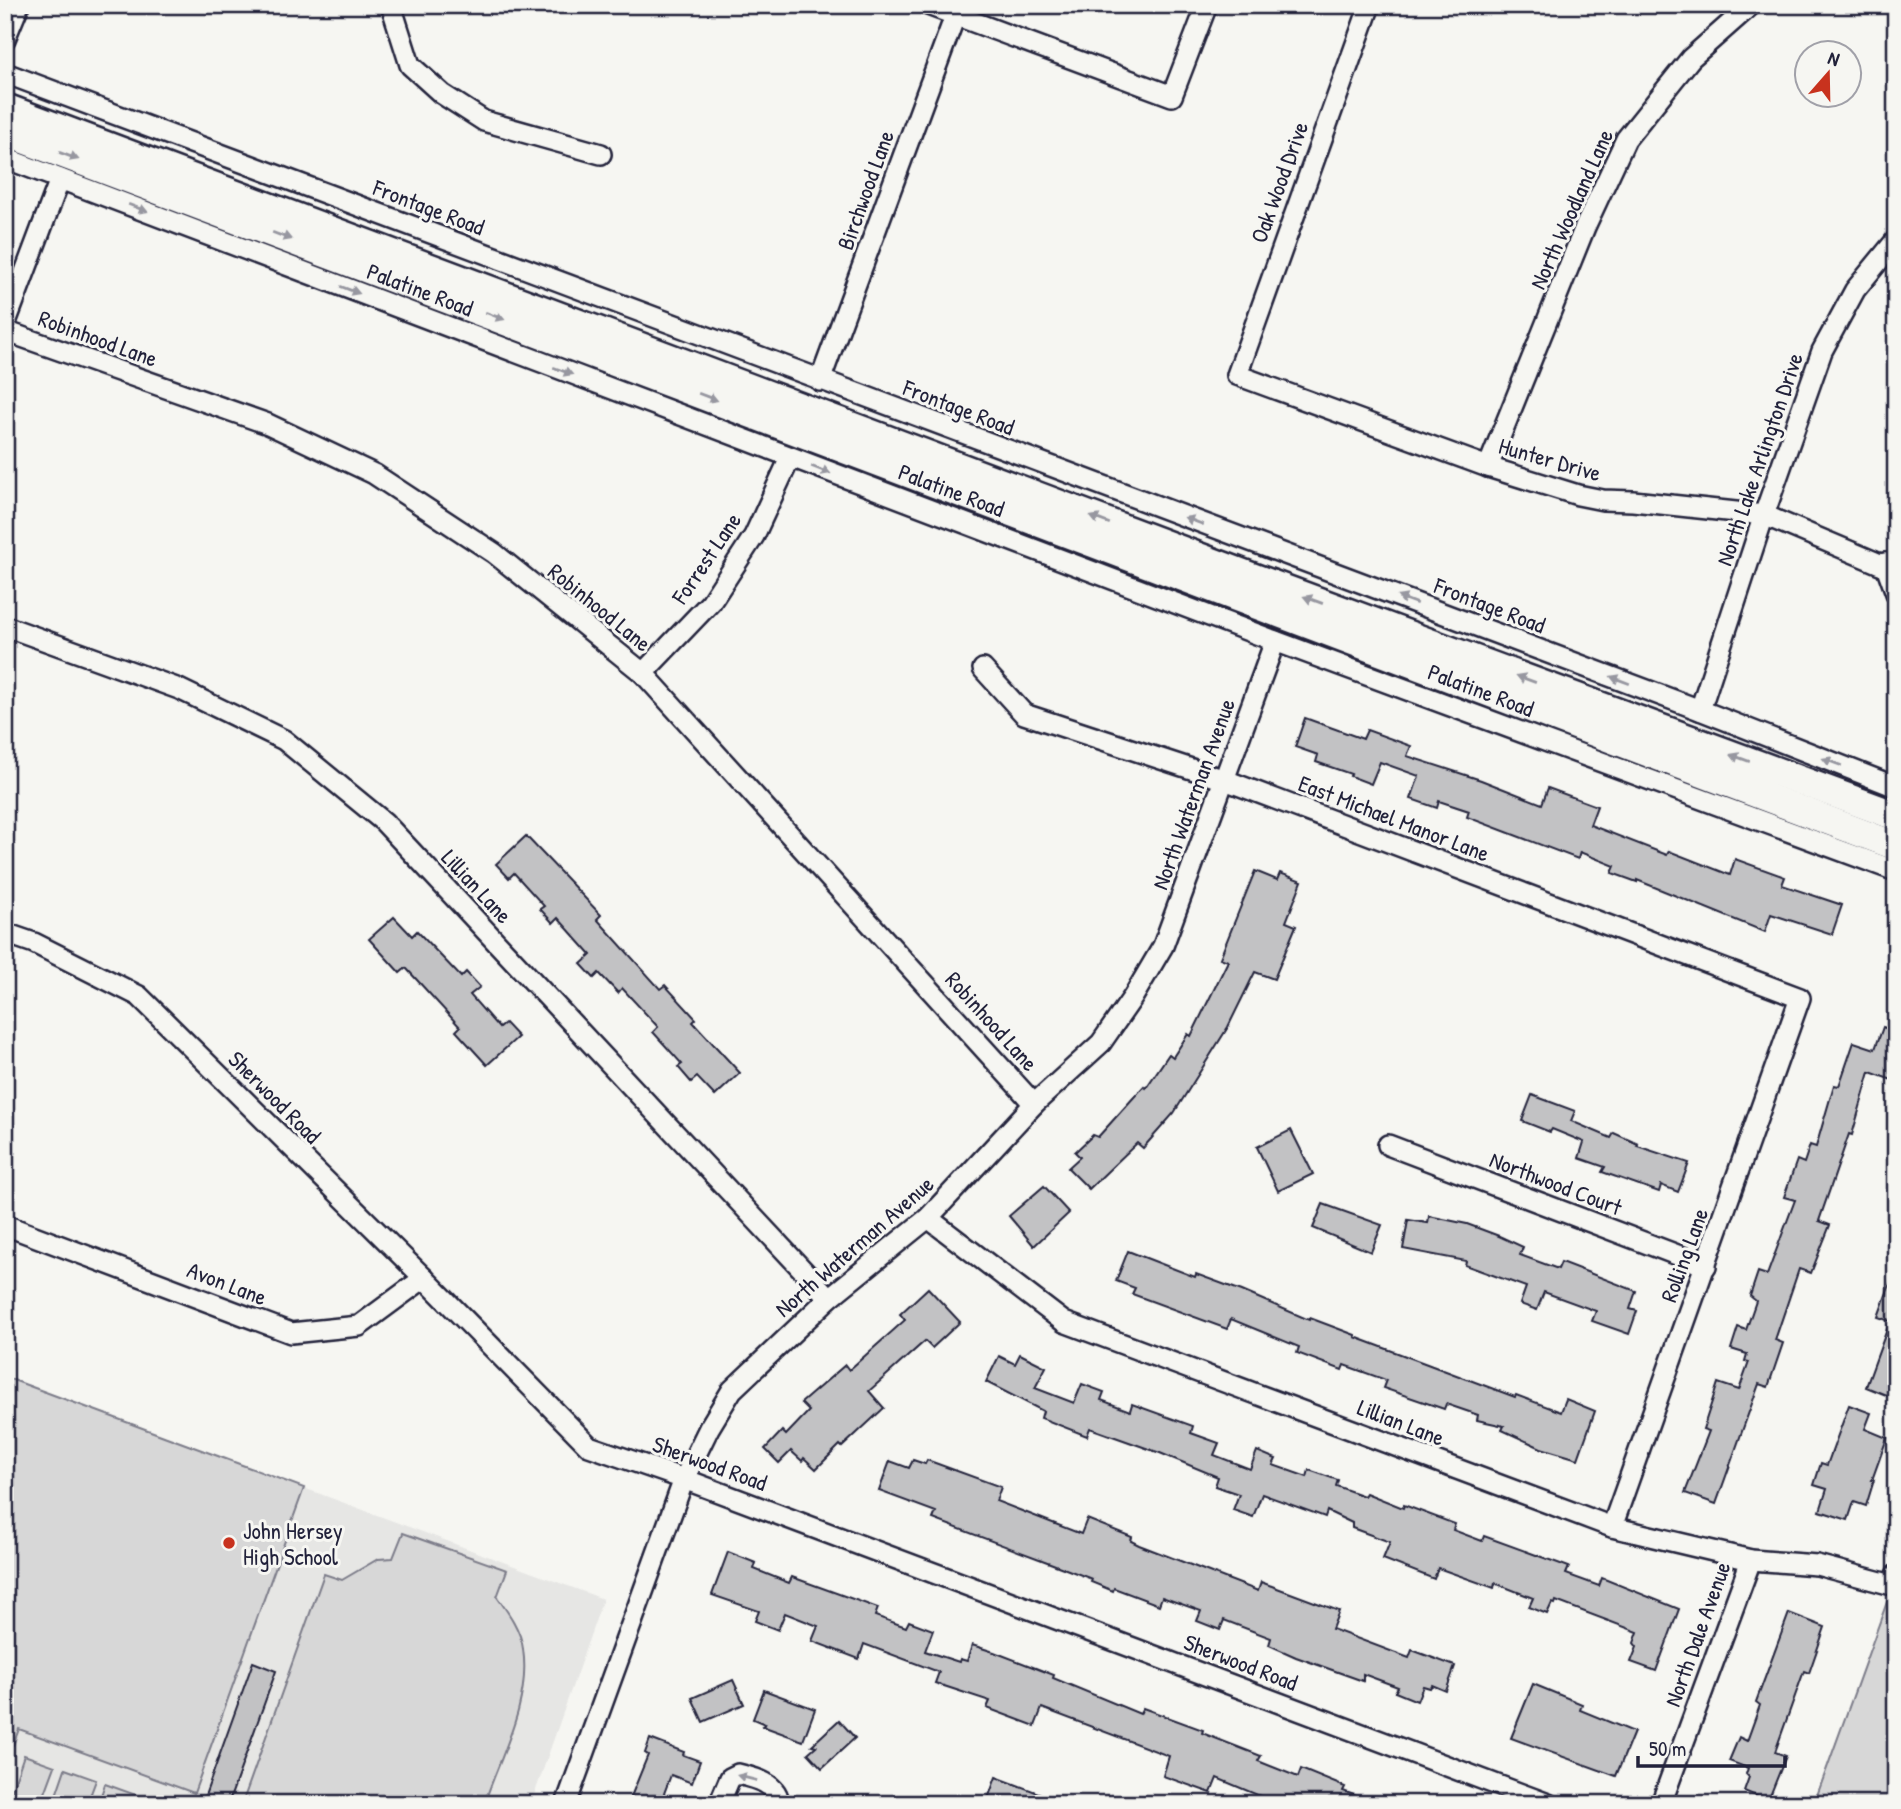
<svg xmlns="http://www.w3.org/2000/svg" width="1901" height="1809" font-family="'Patrick Hand',sans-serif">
	<rect width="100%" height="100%" fill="#f6f6f2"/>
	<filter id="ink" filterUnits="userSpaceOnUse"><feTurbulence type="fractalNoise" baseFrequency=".0143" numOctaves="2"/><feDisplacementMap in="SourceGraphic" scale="14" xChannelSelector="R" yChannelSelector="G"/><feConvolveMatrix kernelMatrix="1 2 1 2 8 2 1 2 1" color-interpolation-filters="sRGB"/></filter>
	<g filter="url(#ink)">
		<path fill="#e6e6e4" d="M5,1377L603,1599L531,1804H5Z"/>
		<g fill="#d7d7d7" stroke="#7c7c89" stroke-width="2">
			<path d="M5,1377L304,1488L194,1793L19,1729L13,1745L5,1742Z"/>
			<path d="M403,1533L507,1570L497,1597C508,1612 521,1630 523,1649C531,1702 501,1755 484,1804H242L324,1574L342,1580L378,1559L393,1558Z"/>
			<path d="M1896,1590V1804H1814L1887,1602Z"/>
			<path d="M24,1755L55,1766L41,1804H7Z"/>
			<path d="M65,1769L96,1780L87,1804H53Z"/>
			<path d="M105,1784L136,1795L133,1804H98Z"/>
		</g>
		<g fill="#c2c2c4" stroke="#22223b" stroke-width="2">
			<path d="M1305,718L1363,739L1367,730L1411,746L1407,756L1481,780L1542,804L1548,788L1597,806L1590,825L1667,855L1669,851L1730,875L1735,859L1785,877L1782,885L1842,905L1832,934L1771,914L1765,932L1637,880V882L1612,873L1615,866L1580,852L1578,859L1467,817L1469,811L1439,801L1437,808L1411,799L1419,776L1380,762L1371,784L1350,776L1351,774L1316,762L1318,755L1295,747Z"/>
			<path d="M526,836L601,915L597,919L660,989L665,985L696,1019L693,1022L740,1073L715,1096L697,1077L691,1082L678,1067L682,1064L653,1032L658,1027L622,988L618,993L599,973L594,978L581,964L591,955L558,918L553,923L540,909L544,906L514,873L509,878L496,864Z"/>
			<path d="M1255,871L1277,880L1280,873L1302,881L1286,922L1296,926L1274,979L1255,972L1228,1027L1174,1113L1143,1148L1137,1143L1089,1189L1068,1168L1080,1157L1075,1152L1093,1135L1098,1137L1144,1086L1146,1088L1169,1054L1173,1057L1188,1034L1191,1036L1228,961L1220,958Z"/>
			<path d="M394,917L412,936L417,931L461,977L466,972L480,987L470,995L499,1028L505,1023L518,1037L487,1065L456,1031L460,1027L406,968L400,973L369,939Z"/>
			<path d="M1883,1027L1896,1032V1070L1892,1080L1870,1072L1852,1135L1849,1134L1819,1221L1830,1225L1811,1273L1799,1269L1775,1340L1783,1343L1768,1387L1759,1384L1716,1504L1685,1493L1709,1431L1703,1429L1718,1383L1739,1390L1749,1362L1745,1361L1747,1354L1731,1349L1738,1327L1746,1330L1756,1301L1750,1296L1758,1272L1767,1275L1795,1200L1784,1197L1797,1160L1804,1163L1810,1145L1816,1147L1834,1085L1839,1086L1854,1042L1875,1049Z"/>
			<path d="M1532,1095L1575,1111L1571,1121L1611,1138L1614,1133L1638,1144L1637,1146L1689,1163L1678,1192L1661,1185L1659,1192L1602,1172L1605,1167L1579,1158L1584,1142L1552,1129L1550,1132L1522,1121Z"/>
			<path d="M1291,1130L1313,1174L1278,1191L1257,1147Z"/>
			<path d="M1044,1186L1069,1213L1034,1246L1009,1216Z"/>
			<path d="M1323,1204L1382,1225L1371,1252L1313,1228Z"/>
			<path d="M1429,1216L1467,1224L1499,1236L1523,1247L1520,1255L1558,1269L1561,1262L1636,1291L1630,1309L1637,1311L1629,1334L1592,1321L1596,1311L1544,1292L1537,1310L1520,1304L1526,1287L1465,1265L1466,1261L1403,1249L1408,1220L1428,1223Z"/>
			<path d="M1128,1251L1195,1277L1196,1274L1242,1291L1309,1320L1310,1318L1355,1335V1337L1515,1397L1516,1395L1561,1412L1566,1399L1595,1411L1578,1459L1541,1448L1502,1430L1504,1426L1477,1420L1478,1415L1446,1404L1444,1409L1383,1388L1386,1380L1344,1365L1342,1370L1297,1353L1299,1347L1231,1319L1227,1329L1132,1294L1135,1288L1116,1281Z"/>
			<path d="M1894,1273L1896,1274V1399L1866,1387L1890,1321L1878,1317Z"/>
			<path d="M928,1288L960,1322L932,1348L925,1341L869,1391L884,1408L842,1447L840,1445L816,1469L804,1458L802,1461L791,1451L779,1463L765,1449L782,1431L786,1435L809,1411L801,1403L845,1365L849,1370L905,1320L900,1314Z"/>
			<path d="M1020,1354L1046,1367L1035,1388L1074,1403L1082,1384L1104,1392L1101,1400L1130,1411L1132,1404L1193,1426L1191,1433L1219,1443L1214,1455L1250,1469L1257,1451L1276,1459L1273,1465L1307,1477L1309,1470L1338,1480L1336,1486L1364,1496L1366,1493L1403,1508L1404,1505L1455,1524L1453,1530L1482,1541L1484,1536L1569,1567L1566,1574L1599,1586L1602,1578L1679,1609L1656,1671L1631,1662L1637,1647L1634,1643L1638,1632L1556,1601L1555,1604L1552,1603L1547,1614L1529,1607L1533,1598L1495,1583L1494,1588L1438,1568L1434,1579L1383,1559L1390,1542L1352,1528V1523L1327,1511L1325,1517L1262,1494L1253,1517L1233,1510L1239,1494L1215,1486L1218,1477L1160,1453L1090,1428L1087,1436L1041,1418L1043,1411L986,1382L999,1356L1015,1364Z"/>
			<path d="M1849,1405L1871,1413L1865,1429L1887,1438L1872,1480H1874L1866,1506L1854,1502L1848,1520L1820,1511L1827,1489L1814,1485L1821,1463L1827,1465Z"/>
			<path d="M913,1460L925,1464L927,1460L1001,1487L996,1501L1081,1534L1087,1519L1132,1537L1131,1541L1139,1545L1258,1591L1261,1582L1339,1611L1332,1629L1409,1658L1412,1650L1455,1666L1446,1691L1432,1685L1430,1688L1423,1686L1417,1701L1395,1692L1398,1687L1363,1674V1681L1296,1657L1269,1645L1271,1638L1224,1620L1220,1630L1197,1621L1201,1611L1162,1597L1159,1605L1114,1588L1113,1591L1091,1582L1092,1579L1050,1563L933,1519L936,1512L879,1491L890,1461L909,1468Z"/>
			<path d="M728,1552L756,1563L754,1569L789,1583L792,1577L878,1608L875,1616L906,1627L909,1621L933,1630L925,1651L959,1662L960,1659L967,1661L972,1645L994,1652L1054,1675L1053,1678L1140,1714L1143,1708L1203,1730L1202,1733L1261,1756L1258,1761L1298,1777L1301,1769L1345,1787L1343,1791L1373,1802L1372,1804H1279L1217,1778L1211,1793L1163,1776L1169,1756L1042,1708L1035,1726L987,1708L990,1701L935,1683L939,1672L864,1644L859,1659L812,1641L818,1626L785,1613L778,1630L755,1621L759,1611L712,1595Z"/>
			<path d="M1789,1613L1825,1627L1809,1673L1804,1671L1775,1752L1786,1756L1768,1801L1744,1791L1749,1777L1746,1774L1748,1768L1729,1761L1739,1737L1747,1741L1760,1705L1756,1702Z"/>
			<path d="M253,1662L276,1671L228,1804H202Z"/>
			<path d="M733,1680L744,1704L703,1722L692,1698Z"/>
			<path d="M1533,1684L1582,1704L1580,1710L1634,1732L1616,1776L1511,1738Z"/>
			<path d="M764,1690L815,1709L803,1741L762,1726L765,1724L753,1719Z"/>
			<path d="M839,1720L855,1738L822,1768L808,1753L816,1746L812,1745Z"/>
			<path d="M650,1739L684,1752L683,1755L700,1761L692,1783L671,1775L660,1804H628L648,1755L645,1753Z"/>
			<path d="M996,1777L1062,1802V1804H986Z"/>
		</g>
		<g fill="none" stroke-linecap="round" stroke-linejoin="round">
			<g stroke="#22223b" stroke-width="24">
				<g id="minor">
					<path d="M391,5L410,65L442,94L484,121L601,154"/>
					<path d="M928,5L1172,96L1207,5"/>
					<path d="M1370,5L1237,375L1488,467L1578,495L1603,500L1633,501L1764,515L1880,564L1896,562"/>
					<path d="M5,39L19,5"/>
					<path d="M5,73L1700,710L1896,787"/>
					<path d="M5,158L1275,641L1896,871"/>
					<path d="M5,325L60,179"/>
					<path d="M5,331L268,424L374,474L494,553L643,673L1034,1104"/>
					<path d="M820,381L955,16"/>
					<path d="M1488,467L1585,227L1626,139L1691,58L1751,5"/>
					<path d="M1885,563L1896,593"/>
					<path d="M5,626L179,689L284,740L384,822L829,1298"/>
					<path d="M983,669L1024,714L1225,780L1800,998L1612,1527"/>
					<path d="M643,673L711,602L754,536L790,458"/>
					<path d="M1700,710L1764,515L1822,351L1855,290L1896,240"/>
					<path d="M5,933L34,943L139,996L424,1278L589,1446L684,1479L1548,1804"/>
					<path d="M1388,1145L1706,1266"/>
					<path d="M928,1218L1064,1322L1612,1527L1751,1560L1817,1565L1892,1585L1896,1575"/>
					<path d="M5,1225L291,1333L359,1326L424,1278"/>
					<path d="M566,1804L684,1479L709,1428L732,1390L829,1298L928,1218L1034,1104L1101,1043L1133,997L1163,946L1275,641"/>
					<path d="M719,1804L730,1778L738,1774C755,1778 778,1783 779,1804"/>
					<path d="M1661,1804L1751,1560"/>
				</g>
			</g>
			<g stroke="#22223b" stroke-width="33">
				<g id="highway">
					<path d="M5,108L1257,579L1896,816"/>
					<path id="s1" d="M5,132L1896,846"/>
				</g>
			</g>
			<use href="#minor" stroke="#f6f6f2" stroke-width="19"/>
			<use href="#highway" stroke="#f6f6f2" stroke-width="28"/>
		</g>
		<defs><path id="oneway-solid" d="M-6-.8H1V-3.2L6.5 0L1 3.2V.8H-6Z" transform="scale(1.75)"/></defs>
		<g fill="#9797a0">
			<use href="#oneway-solid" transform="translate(69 156) rotate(20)"/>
			<use href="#oneway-solid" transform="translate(138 208) rotate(21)"/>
			<use href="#oneway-solid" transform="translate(282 236) rotate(21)"/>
			<use href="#oneway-solid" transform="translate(350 290) rotate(21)"/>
			<use href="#oneway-solid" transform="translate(495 316) rotate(21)"/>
			<use href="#oneway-solid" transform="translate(563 371) rotate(21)"/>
			<use href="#oneway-solid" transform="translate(708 397) rotate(21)"/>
			<use href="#oneway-solid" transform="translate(821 470) rotate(21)"/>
			<use href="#oneway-solid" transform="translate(1100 520) rotate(-159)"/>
			<use href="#oneway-solid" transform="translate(1194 521) rotate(-159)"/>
			<use href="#oneway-solid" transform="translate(1313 600) rotate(-160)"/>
			<use href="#oneway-solid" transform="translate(1407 600) rotate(-159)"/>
			<use href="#oneway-solid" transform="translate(1526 679) rotate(-160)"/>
			<use href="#oneway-solid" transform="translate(1620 680) rotate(-159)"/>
			<use href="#oneway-solid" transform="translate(1740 758) rotate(-160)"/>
			<use href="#oneway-solid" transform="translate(1832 762) rotate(-159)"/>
			<use href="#oneway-solid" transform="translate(747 1778) rotate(-165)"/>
		</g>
	</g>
	<circle fill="#c8321e" stroke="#f6f6f2" stroke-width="2.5" cx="229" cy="1543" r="7"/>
	<g text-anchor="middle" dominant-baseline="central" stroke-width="6" stroke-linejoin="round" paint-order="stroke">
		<g font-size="23" fill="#22223b" stroke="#f6f6f2">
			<text transform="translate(1279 182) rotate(-70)">Oak Wood Drive</text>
			<text transform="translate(865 190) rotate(-70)">Birchwood Lane</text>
			<text transform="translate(429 207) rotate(21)">Frontage Road</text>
			<text transform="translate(1571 209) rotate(-66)">North Woodland Lane</text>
			<text stroke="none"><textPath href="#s1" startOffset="444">Palatine Road</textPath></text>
			<text transform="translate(98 338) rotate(20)">Robinhood Lane</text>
			<text transform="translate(959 407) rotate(21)">Frontage Road</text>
			<text transform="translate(1550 459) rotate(16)">Hunter Drive</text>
			<text transform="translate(1759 459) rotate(-71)">North Lake Arlington Drive</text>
			<text stroke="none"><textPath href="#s1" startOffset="1012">Palatine Road</textPath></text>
			<text transform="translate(706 558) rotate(-56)">Forrest Lane</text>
			<text transform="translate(1490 605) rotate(21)">Frontage Road</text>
			<text transform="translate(600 607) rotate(39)">Robinhood Lane</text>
			<text stroke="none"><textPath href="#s1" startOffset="1578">Palatine Road</textPath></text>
			<text transform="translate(1193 794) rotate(-70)">North Waterman Avenue</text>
			<text transform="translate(1394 818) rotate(21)">East Michael Manor Lane</text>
			<text transform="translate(477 886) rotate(47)">Lillian Lane</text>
			<text transform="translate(992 1021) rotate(48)">Robinhood Lane</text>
			<text transform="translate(275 1097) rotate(45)">Sherwood Road</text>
			<text transform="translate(1556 1183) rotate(21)">Northwood Court</text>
			<text transform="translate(854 1246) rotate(-41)">North Waterman Avenue</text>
			<text transform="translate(1684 1255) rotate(-70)">Rolling Lane</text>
			<text transform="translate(227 1283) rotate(21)">Avon Lane</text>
			<text transform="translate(1401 1422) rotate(21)">Lillian Lane</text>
			<text transform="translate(710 1463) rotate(20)">Sherwood Road</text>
			<text transform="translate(1697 1634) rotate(-70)">North Dale Avenue</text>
			<text transform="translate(1241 1662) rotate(21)">Sherwood Road</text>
		</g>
		<g font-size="23" fill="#22223b" stroke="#f6f6f2" text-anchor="start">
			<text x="243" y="1530">John Hersey<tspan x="243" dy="26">High School</tspan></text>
		</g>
	</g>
	<rect width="1901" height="1809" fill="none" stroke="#f6f6f2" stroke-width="28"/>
	<rect x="14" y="14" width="1873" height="1781" fill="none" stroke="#22223b" stroke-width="2.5" filter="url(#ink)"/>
	<g transform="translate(1828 74) rotate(20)"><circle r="33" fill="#f6f6f2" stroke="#a1a1a9" stroke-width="2"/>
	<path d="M0-5L12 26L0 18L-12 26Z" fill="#c8321e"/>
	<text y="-10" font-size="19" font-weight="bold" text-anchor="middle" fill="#22223b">N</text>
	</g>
	<path d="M1638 1756v10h147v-10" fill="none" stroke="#22223b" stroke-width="3.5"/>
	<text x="1649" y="1756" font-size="21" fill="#22223b" stroke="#f6f6f2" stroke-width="5" paint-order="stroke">50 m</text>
</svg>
